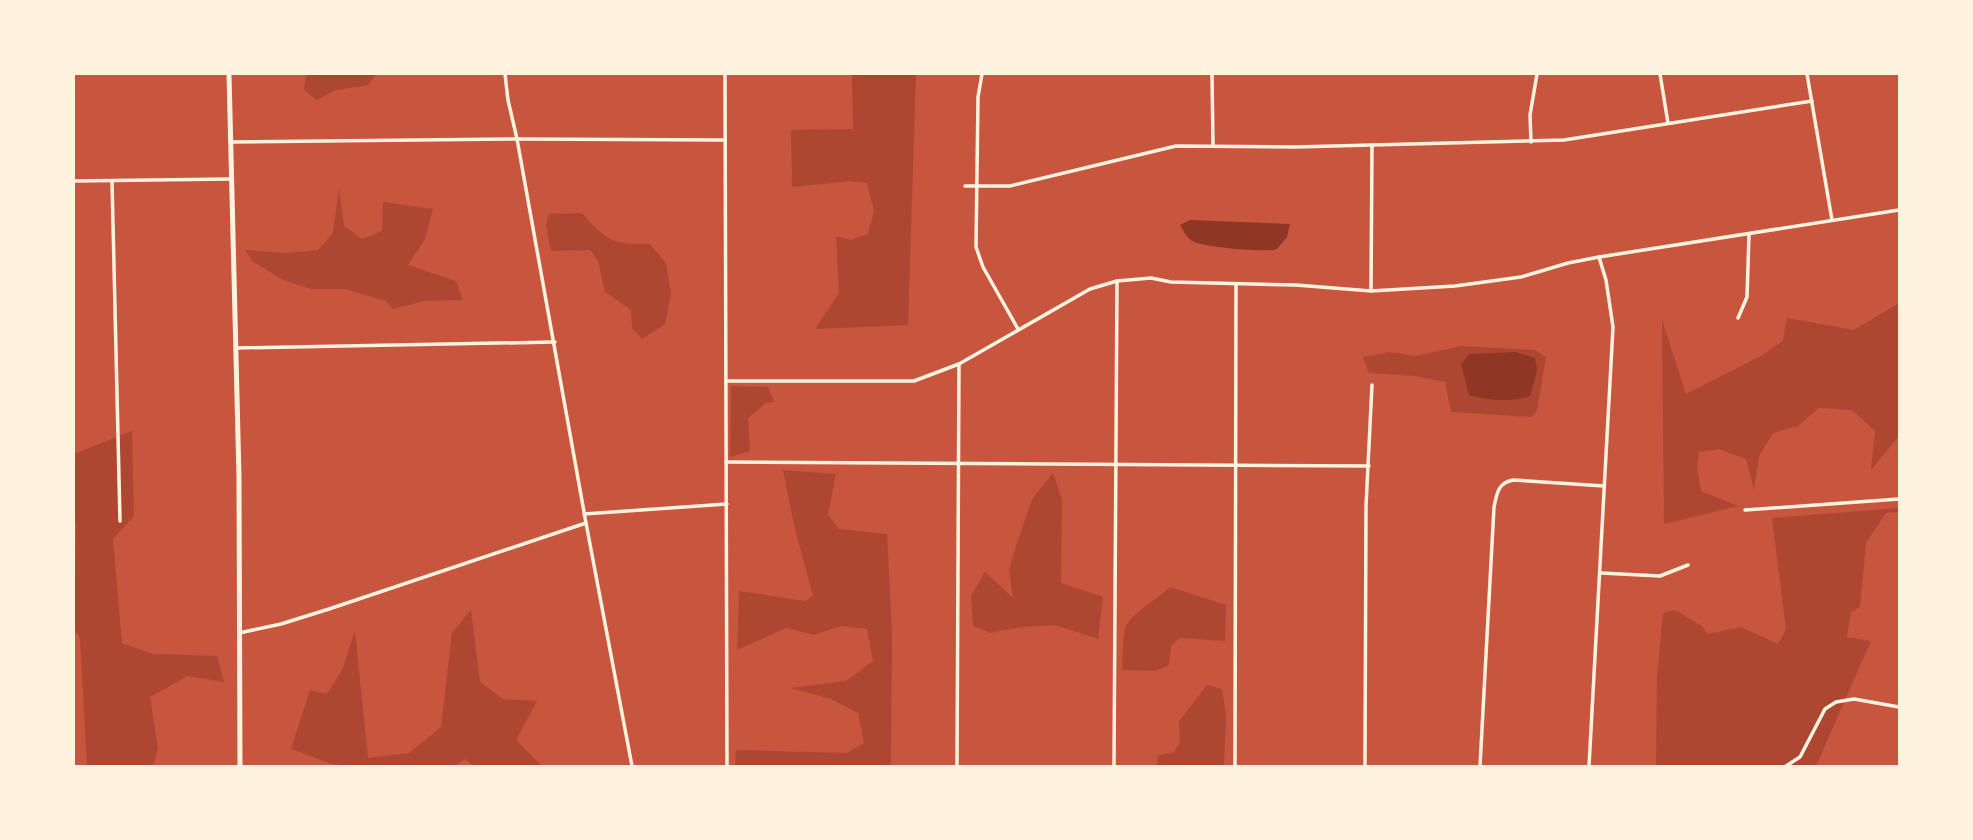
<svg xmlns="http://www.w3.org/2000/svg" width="1973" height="840" font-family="Karla,sans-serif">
	<rect width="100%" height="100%" fill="#c8553d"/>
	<g fill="#ae4732">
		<path d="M306,74H376L368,85L336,90L317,100L304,90Z"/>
		<path d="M852,74H916L908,325L815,329L839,293L836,236L850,240L868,234L874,211L867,183L850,181L792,187L791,130L853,129Z"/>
		<path d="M339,188L344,226L362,239L382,231L383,202L433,209L425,239L408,265L456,281L463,300L425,301L393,309L386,301L345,289H311L283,280L252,261L245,250L287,253L318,250L333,233Z"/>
		<path d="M582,213C606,241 614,245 650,244L666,263L671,293L665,324L642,339L632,328L631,310L605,292L598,261L590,250L551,251L546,225L549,214Z"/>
		<path d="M1899,303V436L1871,470L1875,431L1852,410L1819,408L1798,426L1773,433L1759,456L1754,490L1746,459L1719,449L1699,452L1697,468L1701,491L1738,506L1664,524L1662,320L1686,394L1759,357L1783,341L1787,318L1854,330Z"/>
		<path d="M1461,346L1535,350L1546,357L1537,411L1531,417L1451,412L1445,382L1415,376L1369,373L1363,357L1389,352L1415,356Z"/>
		<path d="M731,386L768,387L774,402L766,403L748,418L750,451L730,457Z"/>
		<path d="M132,431L134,516L113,539L122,643L153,654L217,656L224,682L188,676L150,697L158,749L153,766H87L80,639L77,633L74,632L76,524L74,514V454Z"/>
		<path d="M783,470L836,474L828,515L839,529L887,534L892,633L891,766H735L736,750L847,753L864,743L858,713L831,699L790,688L846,681L873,661L867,629L841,626L814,635L786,628L737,650L739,591L805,601L813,596L794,525Z"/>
		<path d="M1053,473L1062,499L1061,583L1103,597L1098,639L1055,625L1022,627L990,633L973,626L971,596L985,572L1013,598L1009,570L1017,543L1032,499Z"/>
		<path d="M1899,508V512L1886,513L1866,543L1860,607L1851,613L1847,637L1871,641L1816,766H1656L1657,677L1663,613L1675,610L1702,626L1708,634L1741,627L1778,644L1786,629L1772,518Z"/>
		<path d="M1170,587L1226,605L1225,641L1180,638L1171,646L1169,665L1156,671L1122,670C1123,657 1122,642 1125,629C1128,615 1158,599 1170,587Z"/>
		<path d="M471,610L480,682L503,699L537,701L516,740L542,766H473L465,759L455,766H350L332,764L291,749L310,690L327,694L342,670L355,631L368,758L409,753L441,727L452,633Z"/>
		<path d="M1207,685L1222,689L1226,715L1224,766H1157L1158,755L1173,753L1180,743L1179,721Z"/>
	</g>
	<g fill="#8f3625">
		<path d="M1190,220L1290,224L1287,237L1277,249C1265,253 1206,247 1194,242C1187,238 1184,232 1180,225Z"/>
		<path d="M1515,352L1535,358L1537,370L1530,396C1512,402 1488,401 1469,395L1461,364L1470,354Z"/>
	</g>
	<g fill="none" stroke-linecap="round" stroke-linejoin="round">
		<g stroke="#fff3e0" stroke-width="3.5">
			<path d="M505,74L508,100L517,139L586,523L632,766"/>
			<path d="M725,74L727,766"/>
			<path d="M982,74L978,97L976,247L983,267L1018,329"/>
			<path d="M1212,74L1213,145"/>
			<path d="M1660,74L1668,123"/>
			<path d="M1807,74L1832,220"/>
			<path d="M230,142L517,139L725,140"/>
			<path d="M1531,142L1530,115L1537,74"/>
			<path d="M74,181L230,179"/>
			<path d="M112,181L120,521"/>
			<path d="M965,186H1010L1176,146L1295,147L1564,140L1812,101"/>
			<path d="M1371,290L1372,145"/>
			<path d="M1738,318L1747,297L1749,235"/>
			<path d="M236,348L555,342"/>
			<path d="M727,381H914L959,364L1090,289L1117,281L1151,278L1171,282L1296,285L1371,291L1455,286L1521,277L1568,263L1599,257L1899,210"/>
			<path d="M726,462L1369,466"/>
			<path d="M1745,510L1899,499"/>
			<path d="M584,514L727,504"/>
			<path d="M1601,573L1660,576L1688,565"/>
			<path d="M239,633L281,624L329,609L586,523"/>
			<path d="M957,766L959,364"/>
			<path d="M1114,766L1117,281"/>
			<path d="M1235,766L1236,285"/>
			<path d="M1365,766L1366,506L1372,385"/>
			<path d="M1480,766L1494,507C1497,493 1498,483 1513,480L1604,486"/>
			<path d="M1589,766L1613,327L1606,280L1599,257"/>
			<path d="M1786,766L1800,757L1825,709L1836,702L1854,699L1899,707"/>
		</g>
		<path stroke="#fff3e0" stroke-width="5" d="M229,74L239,477L240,766"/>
	</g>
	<rect width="1973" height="840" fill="none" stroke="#fff3e0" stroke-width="150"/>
</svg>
